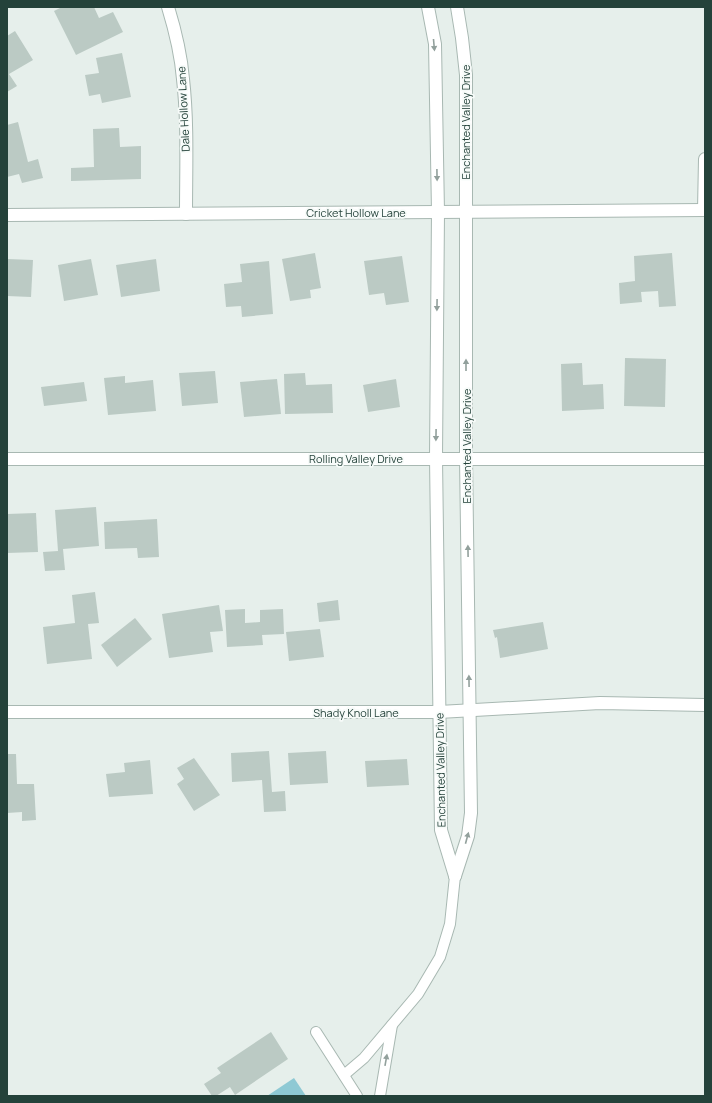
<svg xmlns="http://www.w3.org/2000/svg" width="712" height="1103" font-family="Manrope,sans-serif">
	<rect width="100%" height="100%" fill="#e6efeb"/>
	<path fill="#8ec9d4" d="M294,1078L306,1096H267Z"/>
	<g fill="#bbcac4">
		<path d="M62,7H94L99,18L113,12L123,32L76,55L54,11Z"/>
		<path d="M15,31L33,60L9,74L17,86L7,92V36Z"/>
		<path d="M122,53L131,97L102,103L100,94L89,96L85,75L99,73L96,58Z"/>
		<path d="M18,122L28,162L38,159L43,178L22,183L19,174L7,177V125Z"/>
		<path d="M119,128L120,147L141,146V179L71,181V168L94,167L93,129Z"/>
		<path d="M315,253L321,288L310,290L311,298L290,301L282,259Z"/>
		<path d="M672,253L676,306L659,307L658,291L641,292L642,302L620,304L619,283L635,281L634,256Z"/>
		<path d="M402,256L409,302L386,305L384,293L369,295L364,261Z"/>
		<path d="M7,259L33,260L31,297L7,296Z"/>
		<path d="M91,259L98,295L64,301L58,265Z"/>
		<path d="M156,259L160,291L121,297L116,265Z"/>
		<path d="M269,261L273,314L242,317L241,306L226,307L224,284L242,282L240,264Z"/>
		<path d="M625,358L666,359L665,407L624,406Z"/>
		<path d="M582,363L583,385L603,384L604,409L562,411L561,364Z"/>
		<path d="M215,371L218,403L182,406L179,373Z"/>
		<path d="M305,373L306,385L332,384L333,413L285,414L284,374Z"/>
		<path d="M125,376V383L153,380L156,411L108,415L104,378Z"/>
		<path d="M277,379L281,414L244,417L240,382Z"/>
		<path d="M396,379L400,407L368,412L363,385Z"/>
		<path d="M84,382L87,401L44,406L41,387Z"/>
		<path d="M96,507L99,546L63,549L65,570L45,571L43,552L58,551L55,510Z"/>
		<path d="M36,513L38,552L7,553V514Z"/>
		<path d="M157,519L159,557L138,558L137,548L105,549L104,522Z"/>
		<path d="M95,592L99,623L88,624L92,659L47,664L43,627L75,623L72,595Z"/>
		<path d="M338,600L340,620L319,622L317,603Z"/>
		<path d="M219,605L223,631L210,632L213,652L169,658L162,614Z"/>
		<path d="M245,609V623L260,622V610L283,609L284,634L262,635L263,645L227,647L225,610Z"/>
		<path d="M135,618L152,639L117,667L101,645Z"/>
		<path d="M543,622L548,649L500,658L497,637L495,638L493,630Z"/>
		<path d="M320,629L324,657L289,661L286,632Z"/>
		<path d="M269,751L272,792L285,791L286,811L264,812L262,780L232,782L231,753Z"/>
		<path d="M326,751L328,783L290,785L288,753Z"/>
		<path d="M7,754H16L17,784H34L36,820L22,821V812L7,813Z"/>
		<path d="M194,758L220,795L194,811L177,784L184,779L177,768Z"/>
		<path d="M407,759L409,785L367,787L365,761Z"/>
		<path d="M150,760L153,794L109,797L106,774L125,772L124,763Z"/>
		<path d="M271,1032L288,1059L235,1095L230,1087L216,1096H212L204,1084L221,1073L217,1068Z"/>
	</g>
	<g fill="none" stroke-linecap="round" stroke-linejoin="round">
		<g stroke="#a8b8b2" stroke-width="12">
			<g id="service">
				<path d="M316,1032L357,1096"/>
				<path d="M344,1075L364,1058L418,994L440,957L450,924L455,876"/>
				<path d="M380,1096L392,1025"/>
			</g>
		</g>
		<g stroke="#a8b8b2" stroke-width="14">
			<g id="minor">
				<path d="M168,7C175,30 181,54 183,79C188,123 186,169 186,214"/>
				<path d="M428,7L435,44L438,212L436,458L441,830L455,876"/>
				<path d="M704,210L705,159"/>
				<path d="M7,215L705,210"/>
				<path d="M7,459H705"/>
				<path d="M7,712H439L600,703L705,705"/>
				<path d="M455,876L468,836L471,813L466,458V75L462,38L457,7"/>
			</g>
		</g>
		<use href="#service" stroke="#fff" stroke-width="10"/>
		<use href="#minor" stroke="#fff" stroke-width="12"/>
	</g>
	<defs><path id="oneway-solid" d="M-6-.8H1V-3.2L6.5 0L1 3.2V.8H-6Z"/></defs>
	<g fill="#92a09c">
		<use href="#oneway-solid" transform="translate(434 45) rotate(85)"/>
		<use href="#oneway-solid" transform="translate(437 175) rotate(89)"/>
		<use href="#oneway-solid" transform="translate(437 305) rotate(91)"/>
		<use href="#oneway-solid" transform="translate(466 365) rotate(-90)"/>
		<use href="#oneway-solid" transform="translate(436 435) rotate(91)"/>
		<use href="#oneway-solid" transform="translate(468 551) rotate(-91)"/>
		<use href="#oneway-solid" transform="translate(469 681) rotate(-91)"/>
		<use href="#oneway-solid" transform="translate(467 838) rotate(-75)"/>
		<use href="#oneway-solid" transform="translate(386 1060) rotate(-80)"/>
	</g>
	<g text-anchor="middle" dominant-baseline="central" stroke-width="3.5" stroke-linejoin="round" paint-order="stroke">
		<g font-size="11" fill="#24423a" stroke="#f7fbf9">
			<text transform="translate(183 109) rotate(-93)">Dale Hollow Lane</text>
			<text transform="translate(465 122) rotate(-90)">Enchanted Valley Drive</text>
			<text x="356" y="212">Cricket Hollow Lane</text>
			<text transform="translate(466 446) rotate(-90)">Enchanted Valley Drive</text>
			<text x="356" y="458">Rolling Valley Drive</text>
			<text x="356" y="712">Shady Knoll Lane</text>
			<text transform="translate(440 770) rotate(-91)">Enchanted Valley Drive</text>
		</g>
	</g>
	<rect width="712" height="1103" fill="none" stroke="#24423a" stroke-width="16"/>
</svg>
